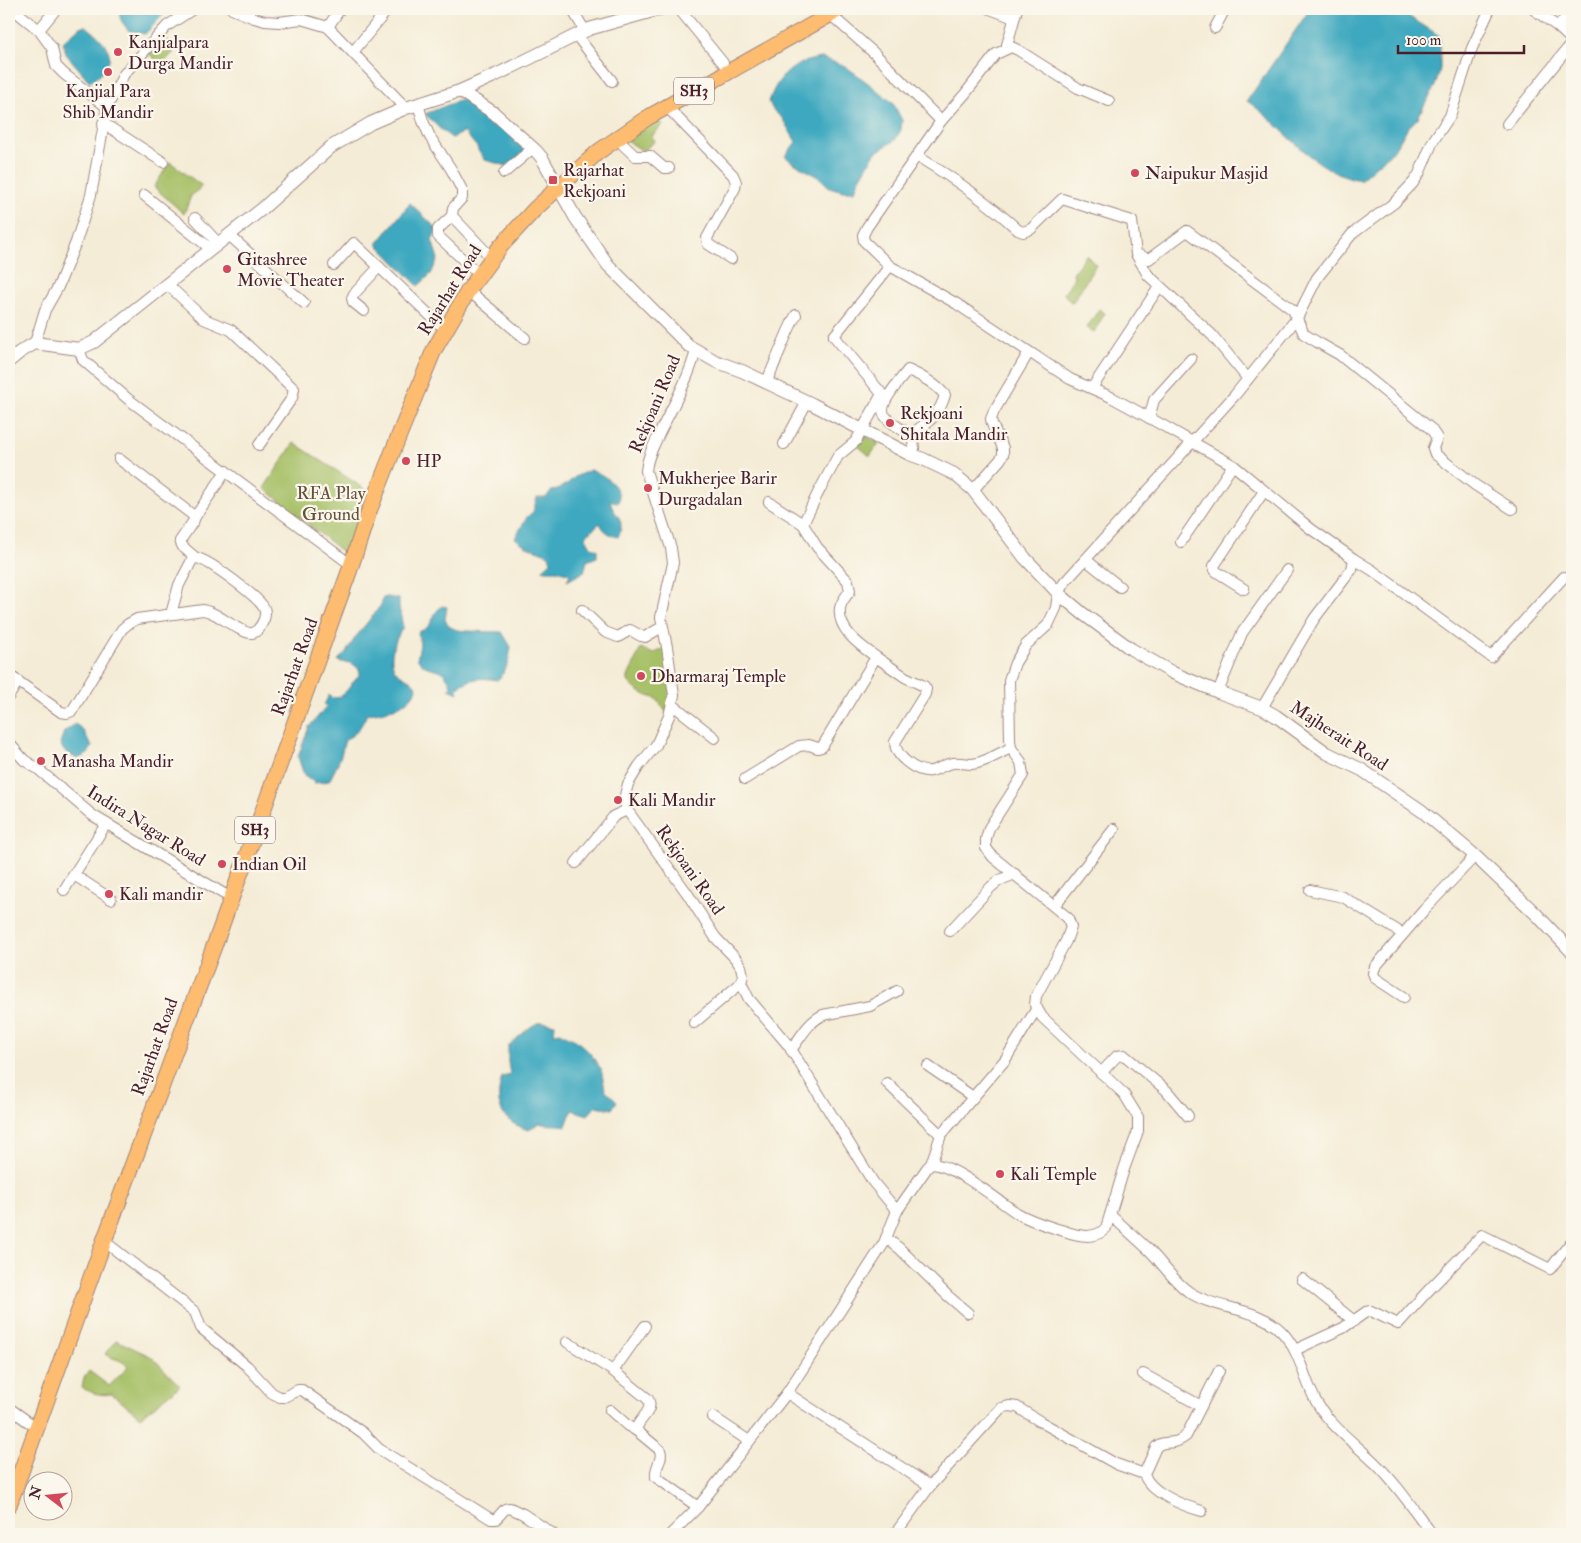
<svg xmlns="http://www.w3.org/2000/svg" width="1581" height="1543" font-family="'IM FELL Double Pica',serif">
	<rect width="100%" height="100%" fill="#fbf7ec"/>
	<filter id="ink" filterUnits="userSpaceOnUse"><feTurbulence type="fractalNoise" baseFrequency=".02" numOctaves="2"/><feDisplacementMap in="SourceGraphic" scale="10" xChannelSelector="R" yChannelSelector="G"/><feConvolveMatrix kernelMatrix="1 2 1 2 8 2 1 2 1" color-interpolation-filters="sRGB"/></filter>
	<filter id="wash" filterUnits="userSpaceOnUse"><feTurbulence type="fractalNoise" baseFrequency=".0096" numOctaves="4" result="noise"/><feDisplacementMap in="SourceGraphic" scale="20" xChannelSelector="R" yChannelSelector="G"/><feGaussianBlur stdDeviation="1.12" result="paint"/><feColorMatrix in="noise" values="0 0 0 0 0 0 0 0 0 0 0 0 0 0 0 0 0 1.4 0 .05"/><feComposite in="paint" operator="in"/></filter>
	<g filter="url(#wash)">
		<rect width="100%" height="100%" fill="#f4ecd6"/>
		<g fill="#a6c066" stroke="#787048">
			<path d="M161,33L175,48L173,53L162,64L144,50Z"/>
			<path d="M655,116L663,124L652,136L655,141L643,151L625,139Z"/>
			<path d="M170,162L202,186L191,196L184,214L154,187Z"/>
			<path d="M1086,255L1096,265L1072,303L1064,294L1074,277L1073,273Z"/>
			<path d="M1099,309L1105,313L1094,332L1087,328Z"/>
			<path d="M863,435L879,443L870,456L857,445Z"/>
			<path d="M294,443L368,491L346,555L264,488Z"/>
			<path d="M667,647L674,695L669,716L656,698C644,696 635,690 628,681V677L641,648L653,654Z"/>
			<path d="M116,1340L152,1357L180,1386L140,1417L112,1394C99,1396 93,1393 82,1388L84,1378L89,1371L109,1386L128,1367C121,1358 113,1360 105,1354Z"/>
		</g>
		<g fill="#3ea8bf" stroke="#446475">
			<path d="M121,9H167L165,13L145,34L129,31C123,23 117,18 121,9Z"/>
			<path d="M1310,9H1397L1440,36V69L1435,86L1417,119L1407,129L1393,151L1360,180C1309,170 1287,128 1247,101Z"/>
			<path d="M86,26C95,33 113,48 109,61C106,70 97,77 90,82L66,54L63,42L80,27Z"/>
			<path d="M822,58L845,66L868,83L893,103L902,120L901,130L895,140L875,153L858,182L855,191H843L829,187L819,177L793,163L785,156L796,142L782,118L773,110L769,102C777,76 795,61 822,58Z"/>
			<path d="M465,98L474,102L528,148L507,166L485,160L479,152L477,147L464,132L452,138L441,130L425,114Z"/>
			<path d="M410,203L437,229L432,240L438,259L431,274L418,286L377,244Z"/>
			<path d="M590,470C604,474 623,487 618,503L610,500C613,518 627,515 618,537C610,535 603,531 600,523L585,536L591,547L597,549V557L587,561L584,572L567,581L570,574L557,570H542L551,562L549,555L526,546L515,538L527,517L533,512L537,498H546L550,492L566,485L575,477Z"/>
			<path d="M387,597L399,599V607L403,627C396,639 387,656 395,670C399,675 407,678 411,681C414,683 415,686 417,688C409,707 385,712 367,714C362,725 357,734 346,739C343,744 343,749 341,755C338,764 334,772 329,781L315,783L304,775L298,757L309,727L327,706L324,705L329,695L332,698C341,698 346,692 351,685C355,679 359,678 360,671C354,663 350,662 340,662L338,660L345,654L355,638L381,605L383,598Z"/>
			<path d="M442,606L447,607L445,620L450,627L457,630L467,631L502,632L511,647C509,658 507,673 497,680C479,677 472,678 456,688L458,693L449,689L451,686C450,681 444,672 439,670C436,669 433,669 431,668C425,667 421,663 417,659L420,645L418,632C435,627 430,615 442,606Z"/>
			<path d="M75,724L82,729L92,746L88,754L77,759L64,751L60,743L64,732Z"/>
			<path d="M541,1022L555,1024L554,1034L559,1032L577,1041L589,1052L601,1069L605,1089L617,1101L612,1109L596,1106L588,1115L572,1110L566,1126C557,1124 548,1126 539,1123L529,1130C500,1122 494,1104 502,1077L510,1075L508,1062V1046C518,1039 530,1024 541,1022Z"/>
		</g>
	</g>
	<g filter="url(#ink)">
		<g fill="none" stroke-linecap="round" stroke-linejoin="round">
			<g stroke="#9f8680" stroke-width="12">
				<g id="minor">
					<path d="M13,9L39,30L52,48L56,66L64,74L107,107"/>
					<path d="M232,9L254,18L265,21L279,22L301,19L328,27L406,108"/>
					<path d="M572,9L585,31"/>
					<path d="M679,9L723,63"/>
					<path d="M824,9L874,53L941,121L965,94L996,54L1009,48L1007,45L1018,50L1078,88L1109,101"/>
					<path d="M990,9L1014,18"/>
					<path d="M1533,9L1558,27"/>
					<path d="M1572,10L1558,27L1572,40"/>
					<path d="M328,27L340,9"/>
					<path d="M1215,28L1225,9"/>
					<path d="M39,30L56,9"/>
					<path d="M576,35L612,81"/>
					<path d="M1007,45L1017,9"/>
					<path d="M353,52L388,9"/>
					<path d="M418,104L423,121L430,137L451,169L462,190V198L453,208L452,216L486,252"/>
					<path d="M667,107L733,175L736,182L735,188L707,238L708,244L731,259"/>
					<path d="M941,121L867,227L863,235L864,241L890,266L957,304L1070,379L1111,397L1155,421L1233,465L1311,529L1354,559L1352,569L1314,619L1262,708"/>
					<path d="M103,123L163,162"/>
					<path d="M1507,124L1572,43"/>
					<path d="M617,139L635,156H650L664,168H669"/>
					<path d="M917,156C953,178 987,201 1018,230L1023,232L1031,229L1062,199L1132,221L1136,254L1149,259L1187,231L1293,310L1304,334L1317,342L1340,355L1431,429L1437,438L1433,448L1435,454L1475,485L1512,509"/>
					<path d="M504,173L533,148"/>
					<path d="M144,195L211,249"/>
					<path d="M452,216L438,229V236L473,269"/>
					<path d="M195,218L218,243"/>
					<path d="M229,235L304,303"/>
					<path d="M1136,254L1148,275L1212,335L1248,379"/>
					<path d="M334,265L354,243L439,324"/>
					<path d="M167,284L204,319L231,330L294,389L292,398L259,445"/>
					<path d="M468,291C488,305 505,323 525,338"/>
					<path d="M364,311L353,302L352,298L354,294L379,267"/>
					<path d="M35,343L45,310L58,287L76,242L91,195L107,107L124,74L167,26L193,9"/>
					<path d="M79,349L83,360L128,399L346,561"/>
					<path d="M696,350C690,376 672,408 660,432C654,445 647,457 646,471L671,548L673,563L661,617L667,647L674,695L669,716L656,745L639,766L628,784L624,799L627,810L687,893L715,937L736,959L741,967L743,975L741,983"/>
					<path d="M766,383C777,360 784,337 796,315"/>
					<path d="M1092,388L1159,287"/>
					<path d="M1149,418L1154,400L1191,359"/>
					<path d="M909,436C926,423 939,417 945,395C935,383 922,376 908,370C901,379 876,406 885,416C890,423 900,428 907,433L913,440L914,449L909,454"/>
					<path d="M784,444L807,402"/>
					<path d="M119,459L194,516V520L180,541L183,547L196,558"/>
					<path d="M973,490L1000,460L1003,455V448L992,424L991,419L994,411L1029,352"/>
					<path d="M769,502L803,524"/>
					<path d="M195,517L226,471"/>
					<path d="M1181,542L1233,465"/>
					<path d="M1354,559L1372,570L1491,657L1564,577"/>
					<path d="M1086,560L1120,587"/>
					<path d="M1244,589L1217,572L1215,570L1214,566L1264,491"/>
					<path d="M582,610L605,632L618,637L630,630L641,636L645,637L662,627"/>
					<path d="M876,657L905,677L924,686L926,689L925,694L895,742C895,757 917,773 931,771C939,769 945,764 953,763C959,762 965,764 972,764C985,763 999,753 1011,748"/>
					<path d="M9,675L61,712L67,713L72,711L122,629L128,624L137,619L203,610C207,611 211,612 214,614C223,618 243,634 252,633C254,633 257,631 258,629C263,624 267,615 264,608C258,597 208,559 196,558L192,560L179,585L171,614"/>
					<path d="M1218,692L1242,633L1287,570"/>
					<path d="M9,696L18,681"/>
					<path d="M673,705L715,738"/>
					<path d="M9,743L24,760L38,769L92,815L224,894"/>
					<path d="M745,779L799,746L809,745L818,748L822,747L876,657C861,646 837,630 840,608C841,602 846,596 850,591L848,581L817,547L803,524L818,493L838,456L856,441L882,394L834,336L890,266"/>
					<path d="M576,863L614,816L627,810"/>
					<path d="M74,875L111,899"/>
					<path d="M64,890L106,824"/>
					<path d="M1310,890L1343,897L1403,934"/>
					<path d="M1055,905L1114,829"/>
					<path d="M950,931L991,887L1000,880L1015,874"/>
					<path d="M741,983L749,999L789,1046L873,1182L897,1211"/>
					<path d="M1404,997L1375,978L1373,973L1375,967L1424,910L1475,856"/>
					<path d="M694,1023L741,983"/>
					<path d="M791,1050C801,1037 808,1022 823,1015L870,1006L897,991"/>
					<path d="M928,1066L973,1097"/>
					<path d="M1101,1073L1117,1056L1124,1055L1166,1090L1188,1116"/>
					<path d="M887,1083L941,1135"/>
					<path d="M931,1164C954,1164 997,1200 1017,1213C1032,1222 1048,1226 1064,1231C1079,1236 1095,1240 1106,1228L1124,1169L1138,1131V1117L1124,1094L1042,1017L1035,1005L1036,996L1066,941L1071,927L1068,918L993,857L986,848V839L989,828L1023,775L1021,762L1011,748L1010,740L1009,680L1015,663L1026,645L1048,625L1056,608L1058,593L1064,583L1235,395L1297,318L1317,278L1352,234L1394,203L1413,183L1419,174L1433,141L1450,116L1472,48L1490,9"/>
					<path d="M1110,1215C1124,1227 1137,1239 1150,1251C1163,1264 1174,1282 1189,1292C1218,1311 1257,1306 1282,1332C1301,1352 1304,1381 1317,1403C1332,1428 1356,1444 1375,1463C1397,1484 1414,1510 1432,1534"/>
					<path d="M886,1238L899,1248L948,1296L968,1313"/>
					<path d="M104,1241L195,1312L201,1328L247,1366L272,1393L280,1397H284L298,1390H302L363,1433L379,1449L491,1519H496L505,1509L510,1508L523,1514L553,1534"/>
					<path d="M1302,1279L1354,1321"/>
					<path d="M567,1342L613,1371L648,1399C654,1410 641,1417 637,1427V1431L660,1450C664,1460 654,1466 656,1477L698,1507"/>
					<path d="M1295,1350L1343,1328L1366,1312L1371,1311L1398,1324L1425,1294L1482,1235L1550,1269L1572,1241"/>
					<path d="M613,1371L645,1326"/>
					<path d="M1143,1374L1201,1406"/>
					<path d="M787,1393L930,1486"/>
					<path d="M9,1408L37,1428"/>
					<path d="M610,1410L628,1426L637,1431"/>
					<path d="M713,1417L749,1441"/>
					<path d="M1202,1511C1184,1506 1150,1493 1144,1474L1156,1447C1163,1441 1166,1444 1173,1442C1178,1442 1182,1439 1186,1436L1219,1371"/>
					<path d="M671,1534L698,1507L787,1393L884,1243L897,1211L927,1168L931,1164L941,1135L1005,1060L1037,1008"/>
					<path d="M895,1534L930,1486L1001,1408L1009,1406L1017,1407L1041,1422L1116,1464L1144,1474"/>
				</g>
			</g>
			<g stroke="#9f8680" stroke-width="14">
				<g id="tertiary">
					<path d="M460,91L494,113L536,151L542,158L575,217L608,265L689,346L715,361L742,371L812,404L909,454L923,459L954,474L973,490L1025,558L1058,593L1082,613L1131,649L1173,673L1218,692L1262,708L1276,716L1327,753L1362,770L1422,811L1472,853L1537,915L1572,952"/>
					<path d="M9,361L20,352L35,343L79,349L94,342L262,209L331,147L371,123L406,108L460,91L496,75L589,29L660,9"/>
				</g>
			</g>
			<g stroke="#9f8680" stroke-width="17">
				<path id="primary" d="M9,1505L104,1241L216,941L349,572L368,514L400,433L434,350L468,291L500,247L535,209L558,188L598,152L647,118L840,9"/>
			</g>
			<use href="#minor" stroke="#fff" stroke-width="10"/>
			<use href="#tertiary" stroke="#fff" stroke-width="12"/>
			<use href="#primary" stroke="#fdbc6f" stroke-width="15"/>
		</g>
	</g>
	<g fill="#d1495b" stroke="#fbf7ec" stroke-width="2">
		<circle cx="118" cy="52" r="5"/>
		<circle cx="108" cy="72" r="5"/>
		<circle cx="1135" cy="173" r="5"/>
		<rect x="548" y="175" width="10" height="10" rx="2.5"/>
		<circle cx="227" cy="269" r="5"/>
		<circle cx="890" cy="423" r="5"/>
		<circle cx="406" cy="461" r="5"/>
		<circle cx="648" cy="488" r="5"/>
		<circle cx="641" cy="676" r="5"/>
		<circle cx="41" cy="761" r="5"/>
		<circle cx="618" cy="800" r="5"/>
		<circle cx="222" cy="864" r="5"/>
		<circle cx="109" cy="894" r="5"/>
		<circle cx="1000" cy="1174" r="5"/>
	</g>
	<g text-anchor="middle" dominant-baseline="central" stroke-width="4.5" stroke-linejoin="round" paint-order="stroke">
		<g fill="#fbf7ec" stroke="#7f6065" stroke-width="1">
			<rect x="674" y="77.5" width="40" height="27" rx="4"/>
			<rect x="235" y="816.5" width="40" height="27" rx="4"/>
		</g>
		<g font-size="16" font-weight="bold" fill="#4a1f2b">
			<text x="694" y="91">SH3</text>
			<text x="255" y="830">SH3</text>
		</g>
		<g font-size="18" fill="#4a1f2b" stroke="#fbf7ec" text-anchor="start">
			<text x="128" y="42">Kanjialpara<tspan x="128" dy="21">Durga Mandir</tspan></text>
			<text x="108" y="91" text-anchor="middle">Kanjial Para<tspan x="108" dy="21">Shib Mandir</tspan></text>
			<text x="563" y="170">Rajarhat<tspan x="563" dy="21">Rekjoani</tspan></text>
			<text x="1145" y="173">Naipukur Masjid</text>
			<text x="237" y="259">Gitashree<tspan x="237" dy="21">Movie Theater</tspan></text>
			<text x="900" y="413">Rekjoani<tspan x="900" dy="21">Shitala Mandir</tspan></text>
			<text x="416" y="461">HP</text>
			<text x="658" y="478">Mukherjee Barir<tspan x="658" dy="21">Durgadalan</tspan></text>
			<text x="651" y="676">Dharmaraj Temple</text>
			<text x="51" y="761">Manasha Mandir</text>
			<text x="628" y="800">Kali Mandir</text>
			<text x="232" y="864">Indian Oil</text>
			<text x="119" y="894">Kali mandir</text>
			<text x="1010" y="1174">Kali Temple</text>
		</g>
		<g font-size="18" fill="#4a1f2b" stroke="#fbf7ec">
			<text transform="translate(450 290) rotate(-58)">Rajarhat Road</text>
			<text transform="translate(655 404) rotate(-67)">Rekjoani Road</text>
			<text transform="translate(295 667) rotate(-70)">Rajarhat Road</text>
			<text transform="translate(1339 736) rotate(33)">Majherait Road</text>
			<text transform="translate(146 826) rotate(32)">Indira Nagar Road</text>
			<text transform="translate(690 870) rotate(55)">Rekjoani Road</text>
			<text transform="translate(155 1047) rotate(-70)">Rajarhat Road</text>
		</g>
		<g font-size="18" fill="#664f3d" stroke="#fbf7ec">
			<text x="331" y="493">RFA Play<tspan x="331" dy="21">Ground</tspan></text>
		</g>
	</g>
	<rect width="1581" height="1543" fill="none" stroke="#fbf7ec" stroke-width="30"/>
	<g transform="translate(48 1496) rotate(286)"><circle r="24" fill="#fbf7ec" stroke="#b4a19f"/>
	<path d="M0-4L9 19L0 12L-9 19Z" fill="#d1495b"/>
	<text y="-8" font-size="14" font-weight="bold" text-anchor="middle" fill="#4a1f2b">N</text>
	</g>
	<path d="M1398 45v8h126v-8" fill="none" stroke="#4a1f2b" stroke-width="2.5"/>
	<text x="1406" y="45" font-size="15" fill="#4a1f2b" stroke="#fbf7ec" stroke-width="4" paint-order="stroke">100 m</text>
</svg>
